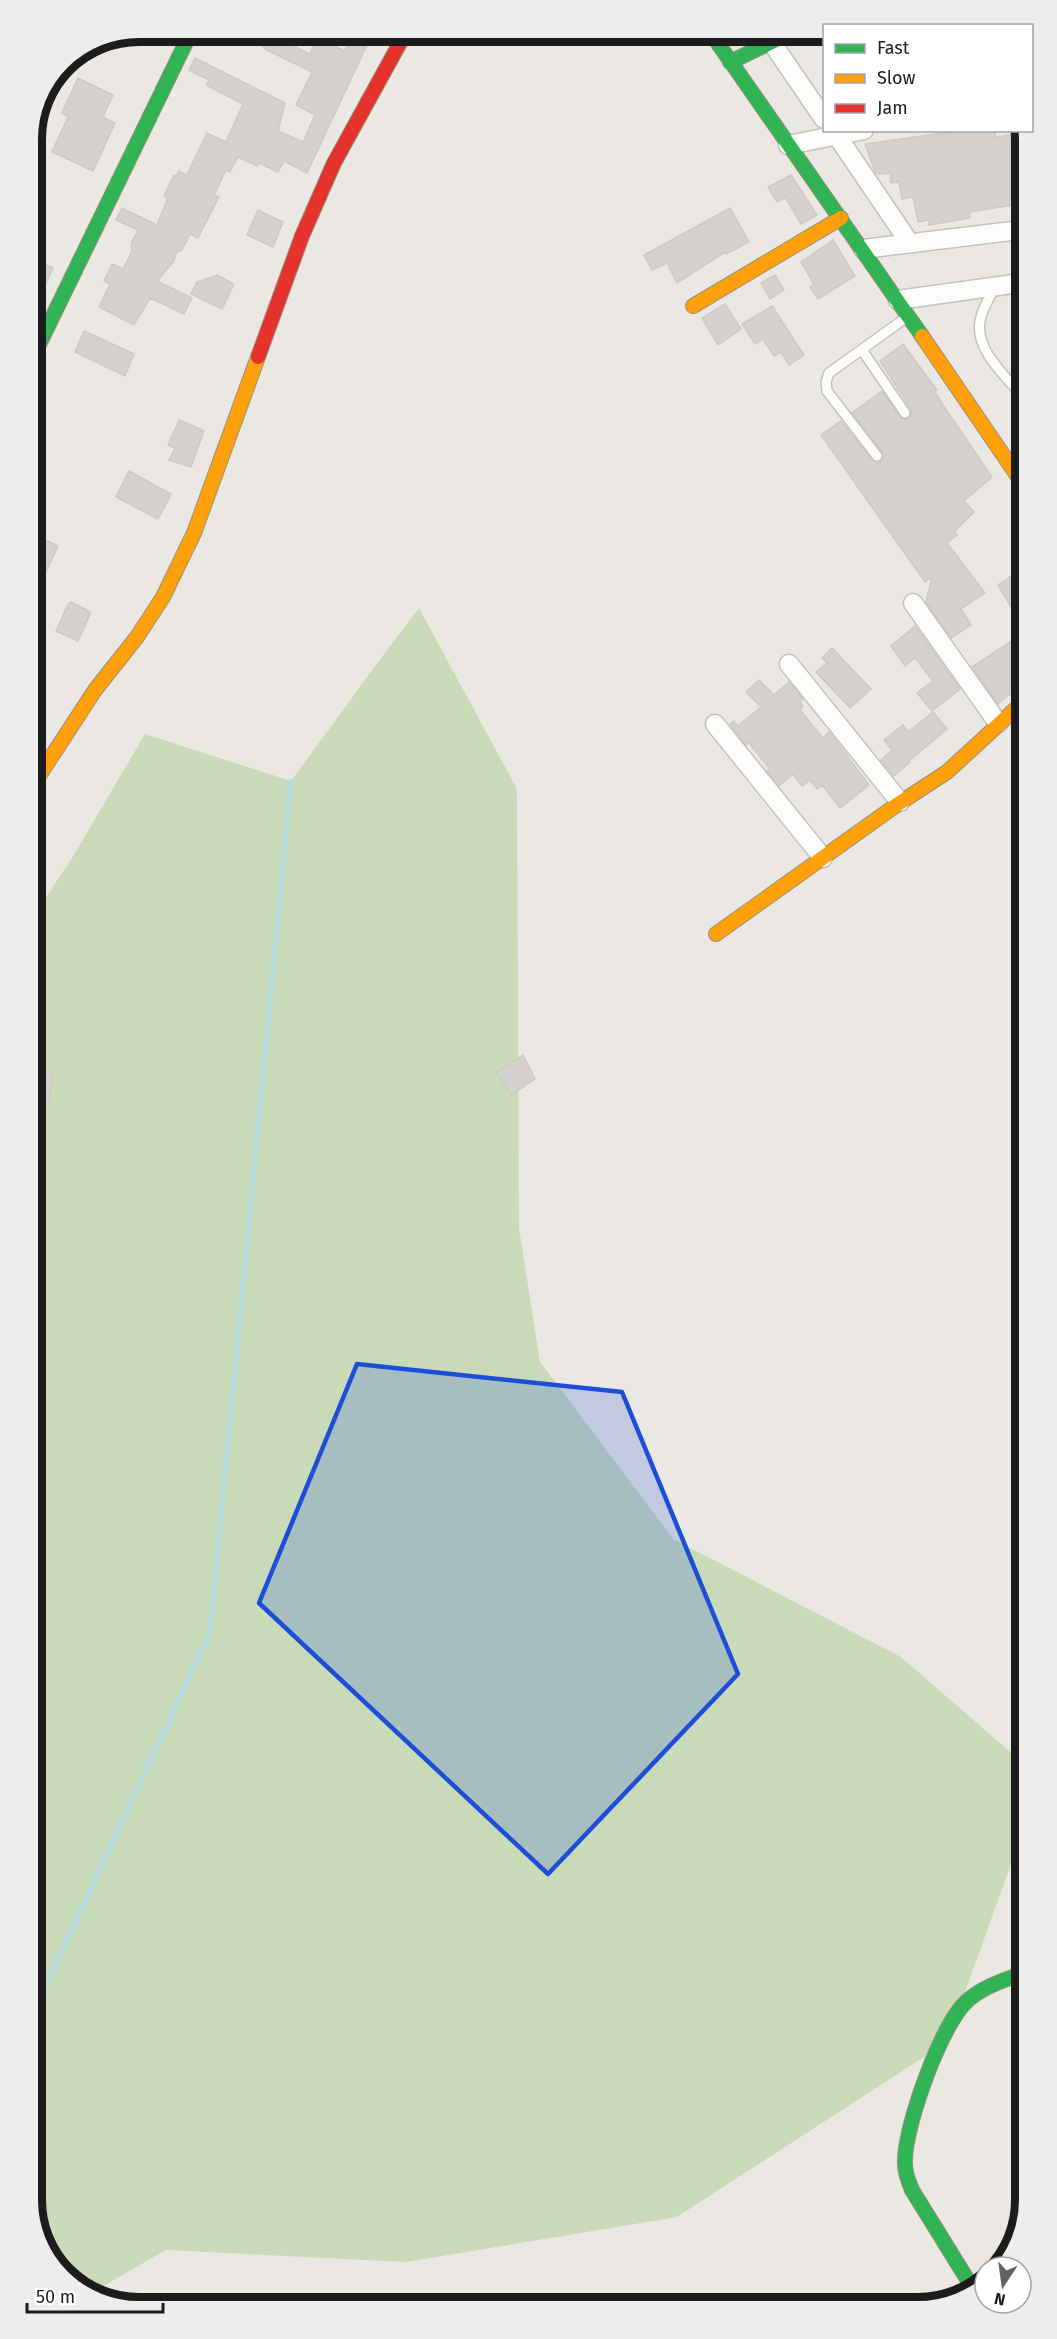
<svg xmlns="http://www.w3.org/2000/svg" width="1057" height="2339" font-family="'Fira Sans',sans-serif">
	<rect width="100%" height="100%" fill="#ebe8e4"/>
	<path fill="#c9dab9" d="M419,608L517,789L519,1228L540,1362L673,1539L901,1657L1024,1764V1828L947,2042L677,2217L406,2262L166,2250L93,2292L74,2285L37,2235L34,915L72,858L145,734L291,781L381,658Z"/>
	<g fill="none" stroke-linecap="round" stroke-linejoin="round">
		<path stroke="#b6dcdf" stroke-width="5" d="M37,2005L210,1632L291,781"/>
	</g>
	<g fill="#d3d0cd" stroke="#cec9c5" stroke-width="1.5">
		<path d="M245,32H264L310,54L317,38L345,51L353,32H373L307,173L284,161L278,172L259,163L257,166L238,157L230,172L226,170L214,195L219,197L198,238L190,234L182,250L177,252L173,262L157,281L192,298L184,314L150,298L134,325L99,307L110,284L104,281L112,264L123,269L132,251L131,244L138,230L116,220L122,208L157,225L168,198L164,196L174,175L176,176L179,171L187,175L207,133L226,142L243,104L206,85L209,80L189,70L195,58L285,103L278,131L303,142L315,115L296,105L312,72L267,50Z"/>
		<path d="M78,78L113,95L103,117L115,123L93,171L52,152L68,117L62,113Z"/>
		<path d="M963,130H995L996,137L1020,133V195L1012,192L1013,205L969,212L970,218L929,225V220L918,222L913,197L902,199L899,182L891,183L890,173L878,174L875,172L865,144Z"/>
		<path d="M791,175L817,215L801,224L785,197L777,202L768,187Z"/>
		<path d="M730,208L749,242L726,254L725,252L677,283L667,263L652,270L644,255Z"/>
		<path d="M258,210L283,222L273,247L247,235Z"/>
		<path d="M833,240L855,276L818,299L810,287L814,284L801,262Z"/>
		<path d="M32,259L53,268L32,314Z"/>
		<path d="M217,275L234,284L222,309L191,294L197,282Z"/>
		<path d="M775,275L784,290L770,299L761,283Z"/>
		<path d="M725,304L741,329L718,345L702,318Z"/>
		<path d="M772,306L804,355L789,365L781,352L774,356L763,339L755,344L742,324Z"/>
		<path d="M84,331L134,354L125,376L75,352Z"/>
		<path d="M903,344L937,390L935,392L943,405L992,477L964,501L974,512L954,532L957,535L947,543L985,593L961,609L971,625L951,638L926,602L932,577L925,582L821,435L841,421L872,460L877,463L882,461L884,456L882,452L852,413L882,391L900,417L905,420L911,416V409L880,361Z"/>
		<path d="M179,420L204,431L191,467L169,460L175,448L168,445Z"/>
		<path d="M129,471L171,494L158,519L116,497Z"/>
		<path d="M33,534L58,546L33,599Z"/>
		<path d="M1021,570V624L998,585Z"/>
		<path d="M71,602L91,612L78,641L56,631L68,604Z"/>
		<path d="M915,626L960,689L932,711L917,693L933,681L915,658L905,666L891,646Z"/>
		<path d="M1013,640L1021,652V689L1012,692L998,704L972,667Z"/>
		<path d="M832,648L871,689L850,708L816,672L827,663L822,658Z"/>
		<path d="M759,680L774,695L789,682L803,699L800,702L803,707L800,710L823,738L829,732L869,785L840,808L822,785L817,789L810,780L802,786L793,774L779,786L767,771L770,769L749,743L746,745L730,724L734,721L738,726L761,707L746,692Z"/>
		<path d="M933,712L947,729L909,761L910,762L894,776L881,760L892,750L884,740L903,725L908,732Z"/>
		<path d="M523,1055L535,1079L511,1095L496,1072Z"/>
		<path d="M34,1071L53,1074L49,1100L34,1097Z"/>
	</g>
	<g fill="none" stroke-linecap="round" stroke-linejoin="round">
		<g stroke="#c3c2c0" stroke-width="12">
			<g id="lane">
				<path d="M995,287C990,296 984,306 981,317C972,346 1003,374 1020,393"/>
				<path d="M862,350L905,413"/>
				<path d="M877,456L827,391L826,382L829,373L907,317"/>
			</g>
		</g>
		<g stroke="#c3c2c0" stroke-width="21">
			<g id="street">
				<path d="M772,43L824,119"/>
				<path d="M833,130L909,242"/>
				<path d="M788,145L864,130"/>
				<path d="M863,249L1020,230"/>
				<path d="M898,300L1020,283"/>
				<path d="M913,603L998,723"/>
				<path d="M789,664L900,802"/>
				<path d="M715,724L823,858"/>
			</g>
		</g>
		<g stroke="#95937c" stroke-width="16">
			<g id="fast">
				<path d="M710,32L922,336"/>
				<path d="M730,62L793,32"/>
				<path d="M32,359L191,32"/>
				<path d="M972,2287L912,2190C908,2180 904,2170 905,2159C906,2123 941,2025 967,2001C983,1986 1006,1980 1025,1972"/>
			</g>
		</g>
		<g stroke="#95937c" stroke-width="16">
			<g id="slow">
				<path d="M693,306L841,218"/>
				<path d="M922,336L1021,481"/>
				<path d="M33,785L95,690L137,637L163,597L194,533L258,357"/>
				<path d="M716,934L898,804L947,772L1021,704"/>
			</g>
		</g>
		<g stroke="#95937c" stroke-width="16">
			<path id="jam" d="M258,357L302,236L334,163L406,32"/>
		</g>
		<use href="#lane" stroke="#fcfcfb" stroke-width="9"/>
		<use href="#street" stroke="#fcfcfb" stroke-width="18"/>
		<use href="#fast" stroke="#30b455" stroke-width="14"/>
		<use href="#slow" stroke="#ff9f0a" stroke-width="14"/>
		<use href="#jam" stroke="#e5322d" stroke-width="14"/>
	</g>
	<path fill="#1d4ed8" fill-opacity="0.2" stroke="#1d4ed8" stroke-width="4.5" stroke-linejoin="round" d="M357,1364L622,1392L738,1674L548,1874L259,1603Z"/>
	<path d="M0 0H1057V2339H0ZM139 42H918A97 97 0 0 1 1015 139V2200A97 97 0 0 1 918 2297H139A97 97 0 0 1 42 2200V139A97 97 0 0 1 139 42Z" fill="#ededed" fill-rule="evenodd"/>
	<path fill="none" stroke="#1c1c1c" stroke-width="8" d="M139 42H918A97 97 0 0 1 1015 139V2200A97 97 0 0 1 918 2297H139A97 97 0 0 1 42 2200V139A97 97 0 0 1 139 42Z"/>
	<rect x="823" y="24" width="210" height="108" fill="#ffffff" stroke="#a4a4a4" stroke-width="1.5"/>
	<rect x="835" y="44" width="30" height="9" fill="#30b455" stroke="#a4a4a4" stroke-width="1.5"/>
	<text x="877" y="54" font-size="18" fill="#1c1c1c">Fast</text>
	<rect x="835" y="74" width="30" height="9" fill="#ff9f0a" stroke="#a4a4a4" stroke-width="1.5"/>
	<text x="877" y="84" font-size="18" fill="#1c1c1c">Slow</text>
	<rect x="835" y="104" width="30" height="9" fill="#e5322d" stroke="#a4a4a4" stroke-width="1.5"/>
	<text x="877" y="114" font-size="18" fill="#1c1c1c">Jam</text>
	<g transform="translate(1003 2285) rotate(193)"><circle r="28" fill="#ffffff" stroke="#a4a4a4" stroke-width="1.5"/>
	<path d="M0-4.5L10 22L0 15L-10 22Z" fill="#646362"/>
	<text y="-9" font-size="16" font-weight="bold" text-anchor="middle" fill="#1c1c1c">N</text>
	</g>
	<path d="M27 2303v9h136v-9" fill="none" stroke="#1c1c1c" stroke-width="3"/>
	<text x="36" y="2303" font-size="18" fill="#1c1c1c" stroke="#ffffff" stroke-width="4.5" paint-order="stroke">50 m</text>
</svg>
